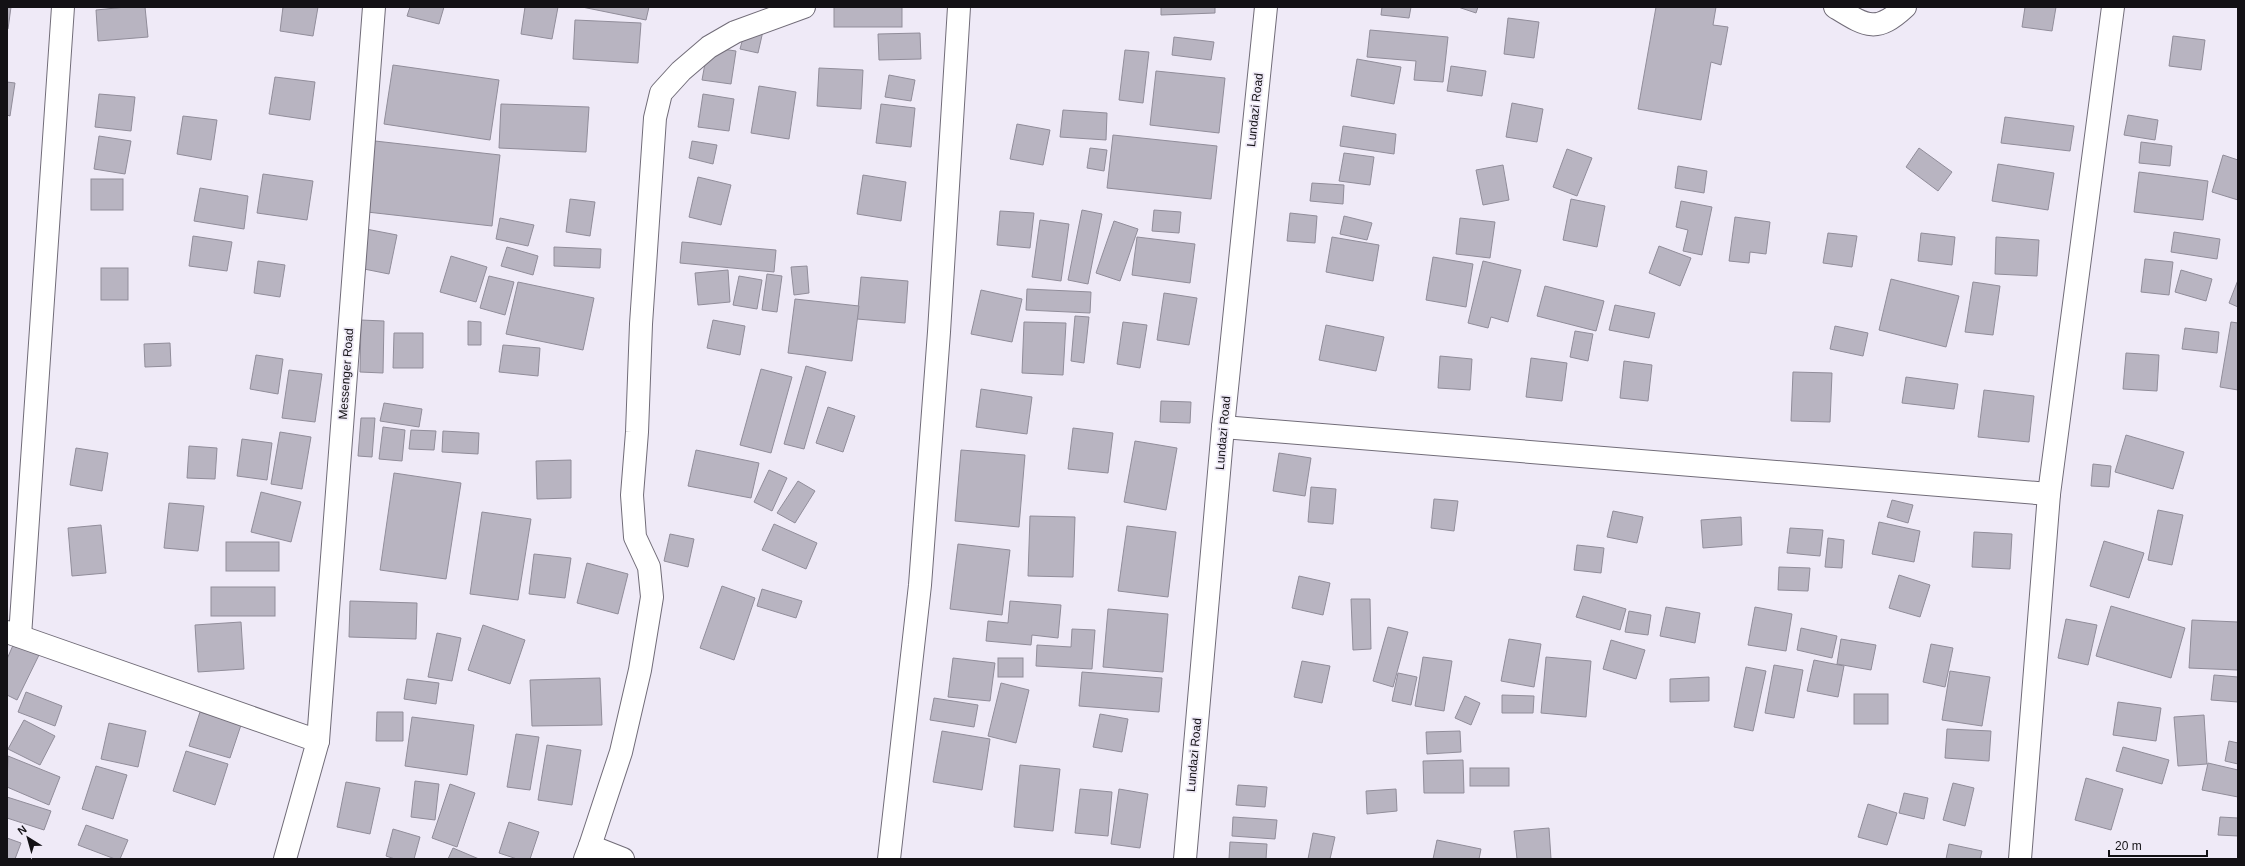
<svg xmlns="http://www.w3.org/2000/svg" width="2245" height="866" font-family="Arial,sans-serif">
	<rect width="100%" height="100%" fill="#efeaf7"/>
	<g fill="#b8b4c1" stroke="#918d9a">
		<path d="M7,7H11L8,29L7,28Z"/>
		<path d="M126,7H145L148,37L98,41L96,10Z"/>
		<path d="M283,7H318L313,36L280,31Z"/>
		<path d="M410,7H444L439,24L407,16Z"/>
		<path d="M525,7H558L552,39L521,34Z"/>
		<path d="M582,7H649L646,20Z"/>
		<rect x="834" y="7" width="68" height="20"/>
		<path d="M1161,7H1215V13L1161,15Z"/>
		<path d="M1382,7H1411L1409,18L1381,15Z"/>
		<path d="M1458,7H1478L1476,13Z"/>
		<path d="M1656,7H1716L1713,25L1728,27L1721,65L1711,62L1701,120L1638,109Z"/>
		<path d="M2025,7H2056L2052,31L2022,27Z"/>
		<path d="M1508,18L1539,22L1534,58L1504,54Z"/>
		<path d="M575,20L641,23L638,63L573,59Z"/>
		<path d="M746,27L763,31L758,53L740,49Z"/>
		<path d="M1370,30L1448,37L1443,82L1414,80L1416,61L1367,57Z"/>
		<path d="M920,33L921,59L879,60L878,34Z"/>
		<path d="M2173,36L2205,40L2201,70L2169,66Z"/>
		<path d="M1174,37L1214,42L1211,60L1172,55Z"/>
		<path d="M708,47L736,51L731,84L702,80Z"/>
		<path d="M1125,50L1149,52L1143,103L1119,100Z"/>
		<path d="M1357,59L1401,67L1394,104L1351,96Z"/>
		<path d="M393,65L499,80L490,140L384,124Z"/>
		<path d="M1451,66L1486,71L1482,96L1447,91Z"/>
		<path d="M819,68L863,70L861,109L817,106Z"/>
		<path d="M1156,71L1225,78L1219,133L1150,125Z"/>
		<path d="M889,75L915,80L911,101L885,97Z"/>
		<path d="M275,77L315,82L310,120L269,114Z"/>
		<path d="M7,82L15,83L10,116L7,115Z"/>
		<path d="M759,86L796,92L789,139L751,133Z"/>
		<path d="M99,94L135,97L131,131L95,127Z"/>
		<path d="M703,94L734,99L729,131L698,127Z"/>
		<path d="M1512,103L1543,109L1537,142L1506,137Z"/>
		<path d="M501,104L589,107L586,152L499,148Z"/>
		<path d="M881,104L915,108L911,147L876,143Z"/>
		<path d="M1063,110L1107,113L1106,140L1060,137Z"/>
		<path d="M2128,115L2158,120L2155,140L2124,135Z"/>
		<path d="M183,116L217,120L211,160L177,154Z"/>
		<path d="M2005,117L2074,126L2070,151L2001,143Z"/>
		<path d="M1017,124L1050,130L1043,165L1010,159Z"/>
		<path d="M1343,126L1396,134L1394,154L1340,146Z"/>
		<path d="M1113,135L1217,146L1211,199L1107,188Z"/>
		<path d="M99,136L131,141L125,174L94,169Z"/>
		<path d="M375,141L500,155L492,226L367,212Z"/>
		<path d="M692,141L717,145L713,164L689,158Z"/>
		<path d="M2141,142L2172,146L2170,166L2139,163Z"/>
		<path d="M1090,148L1107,150L1104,171L1087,168Z"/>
		<path d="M1919,148L1952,172L1938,191L1906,167Z"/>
		<path d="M1567,149L1592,158L1577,196L1553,187Z"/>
		<path d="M1344,153L1374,157L1370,185L1339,181Z"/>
		<path d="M2223,155L2238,160V200L2212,192Z"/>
		<path d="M1998,164L2054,173L2048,210L1992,201Z"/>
		<path d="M1503,165L1509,200L1483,205L1476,170Z"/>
		<path d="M1678,166L1707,171L1704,193L1675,188Z"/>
		<path d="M2139,172L2208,181L2203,220L2134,212Z"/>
		<path d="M263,174L313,181L307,220L257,213Z"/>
		<path d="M863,175L906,182L901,221L857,214Z"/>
		<path d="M698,177L731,185L721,225L689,217Z"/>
		<rect x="91" y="179" width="32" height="31"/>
		<path d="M1312,183L1344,185L1343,204L1310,201Z"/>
		<path d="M200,188L248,196L244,229L194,221Z"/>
		<path d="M570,199L595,202L590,236L566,232Z"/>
		<path d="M1571,199L1605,206L1597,247L1563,240Z"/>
		<path d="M1681,201L1712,207L1702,255L1683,251L1688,230L1676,227Z"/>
		<path d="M1082,210L1102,214L1088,284L1068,280Z"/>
		<path d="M1154,210L1181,212L1179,233L1152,231Z"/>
		<path d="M1000,211L1034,213L1030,248L997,245Z"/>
		<path d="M1290,213L1317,216L1315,243L1287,241Z"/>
		<path d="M1344,216L1372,223L1367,240L1340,234Z"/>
		<path d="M1735,217L1770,222L1766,254L1750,252L1749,263L1729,261Z"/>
		<path d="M500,218L534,225L528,246L496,239Z"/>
		<path d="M1460,218L1495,222L1490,258L1456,254Z"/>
		<path d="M1040,220L1069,224L1061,281L1032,277Z"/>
		<path d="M1114,221L1138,229L1120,281L1096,273Z"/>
		<path d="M366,229L397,235L389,274L359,268Z"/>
		<path d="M2174,232L2220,239L2217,259L2171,252Z"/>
		<path d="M1828,233L1857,236L1852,267L1823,263Z"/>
		<path d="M1921,233L1955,237L1952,265L1918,261Z"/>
		<path d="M193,236L232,242L227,271L189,266Z"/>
		<path d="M1137,237L1195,244L1190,283L1132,275Z"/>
		<path d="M1332,237L1379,245L1373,281L1326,272Z"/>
		<path d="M1996,237L2039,240L2037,276L1995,274Z"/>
		<path d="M682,242L776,250L774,272L680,263Z"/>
		<path d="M1659,246L1691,258L1680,286L1649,273Z"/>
		<path d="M507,247L538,256L533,275L501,266Z"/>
		<path d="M554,247L601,249L600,268L554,266Z"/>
		<path d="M451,256L487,267L476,302L440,292Z"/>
		<path d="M1433,257L1473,264L1466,307L1426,300Z"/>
		<path d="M2145,259L2173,262L2169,295L2141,292Z"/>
		<path d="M258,261L285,265L280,297L254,293Z"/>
		<path d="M1483,261L1521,270L1508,322L1491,317L1488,328L1468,323Z"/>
		<path d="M807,266L809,293L794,295L791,267Z"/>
		<rect x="101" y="268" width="27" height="32"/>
		<path d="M728,270L730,302L698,305L695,273Z"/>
		<path d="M2181,270L2212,279L2206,301L2175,292Z"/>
		<path d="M767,274L782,276L777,312L762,310Z"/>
		<path d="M489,276L514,282L505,315L480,308Z"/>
		<path d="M739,276L762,280L757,309L733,305Z"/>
		<path d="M861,277L908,281L905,323L857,319Z"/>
		<path d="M1891,279L1959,296L1946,347L1879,330Z"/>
		<path d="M2238,280V307L2229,303Z"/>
		<path d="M518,282L594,298L583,350L506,334Z"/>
		<path d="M1973,282L2000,286L1993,335L1965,332Z"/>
		<path d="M1545,286L1604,301L1596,331L1537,316Z"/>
		<path d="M1027,289L1091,292L1090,313L1026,310Z"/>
		<path d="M981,290L1022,299L1012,342L971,334Z"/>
		<path d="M1164,293L1197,298L1189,345L1157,340Z"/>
		<path d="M795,299L859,306L852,361L788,353Z"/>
		<path d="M1615,305L1655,313L1649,338L1609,330Z"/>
		<path d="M1075,316L1089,317L1084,363L1071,361Z"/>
		<path d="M361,320L384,321L383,373L360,372Z"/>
		<path d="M713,320L745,326L740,355L707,348Z"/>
		<path d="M468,321L481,322V345H468Z"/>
		<path d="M1024,322L1066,323L1063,375L1022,373Z"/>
		<path d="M1123,322L1147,325L1140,368L1117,364Z"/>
		<path d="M2231,322L2238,323V390L2220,387Z"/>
		<path d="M1326,325L1384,337L1376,371L1319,360Z"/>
		<path d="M1835,326L1868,333L1863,356L1830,349Z"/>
		<path d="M2185,328L2219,332L2217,353L2182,349Z"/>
		<path d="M1575,331L1593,334L1588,361L1570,357Z"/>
		<path d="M394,333H423V368H393Z"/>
		<path d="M170,343L171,366L145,367L144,344Z"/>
		<path d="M503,345L540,348L538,376L499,372Z"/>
		<path d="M2126,353L2159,355L2157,391L2123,389Z"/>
		<path d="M256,355L283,359L278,394L250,389Z"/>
		<path d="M1440,356L1472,359L1470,390L1438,388Z"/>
		<path d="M1531,358L1567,363L1562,401L1526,397Z"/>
		<path d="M1624,361L1652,365L1648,401L1620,398Z"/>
		<path d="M806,366L826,372L804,449L784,444Z"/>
		<path d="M761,369L792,377L771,453L740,445Z"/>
		<path d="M289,370L322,374L315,422L282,418Z"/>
		<path d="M1793,372L1832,373L1830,422L1791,421Z"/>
		<path d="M1906,377L1958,384L1954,409L1902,403Z"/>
		<path d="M981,389L1032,397L1027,434L976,427Z"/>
		<path d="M1984,390L2034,396L2029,442L1978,437Z"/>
		<path d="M1161,401L1191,402L1190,423L1160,422Z"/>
		<path d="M384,403L422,409L419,427L380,421Z"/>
		<path d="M828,407L855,416L843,452L816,443Z"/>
		<path d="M361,418H375L372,457L358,456Z"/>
		<path d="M383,427L405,430L402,461L379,459Z"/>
		<path d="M1073,428L1113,433L1108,473L1068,469Z"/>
		<path d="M411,430L436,431L434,450L409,449Z"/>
		<path d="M443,431L479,433L478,454L442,452Z"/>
		<path d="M280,432L311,437L302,489L271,484Z"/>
		<path d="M2126,435L2184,452L2173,489L2115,472Z"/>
		<path d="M242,439L272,443L267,480L237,476Z"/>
		<path d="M1135,441L1177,448L1166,510L1124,502Z"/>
		<path d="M189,446L217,448L215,479L187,478Z"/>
		<path d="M76,448L108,453L102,491L70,485Z"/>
		<path d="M696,450L759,463L751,498L688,486Z"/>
		<path d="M961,450L1025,455L1019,527L955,521Z"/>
		<path d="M1279,453L1311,458L1305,496L1273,491Z"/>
		<path d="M571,460V498L537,499L536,461Z"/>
		<path d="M2093,464L2111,466L2109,487L2091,486Z"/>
		<path d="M769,470L787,478L772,511L754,502Z"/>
		<path d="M394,473L461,483L446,579L380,570Z"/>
		<path d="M798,481L815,491L795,523L777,513Z"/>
		<path d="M1311,487L1336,489L1333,524L1308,522Z"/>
		<path d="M261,492L301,502L291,542L251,532Z"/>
		<path d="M1434,499L1458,501L1454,531L1431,528Z"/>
		<path d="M1892,500L1913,505L1908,523L1887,517Z"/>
		<path d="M169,503L204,506L198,551L164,548Z"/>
		<path d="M2158,510L2183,515L2172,565L2148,560Z"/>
		<path d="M1613,511L1643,517L1637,543L1607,537Z"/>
		<path d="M482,512L531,519L518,600L470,594Z"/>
		<path d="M1030,516L1075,517L1073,577L1028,576Z"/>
		<path d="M1741,517L1742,545L1703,548L1701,520Z"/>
		<path d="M1879,522L1920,531L1914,562L1872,554Z"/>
		<path d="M774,524L817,543L806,569L762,550Z"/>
		<path d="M101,525L106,573L72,576L68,528Z"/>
		<path d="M1127,526L1176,532L1168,597L1118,591Z"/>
		<path d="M1790,528L1823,530L1820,556L1787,553Z"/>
		<path d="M1974,532L2012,534L2010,569L1972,567Z"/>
		<path d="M670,534L694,539L688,567L664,561Z"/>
		<path d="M1828,538L1844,540L1842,568L1825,567Z"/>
		<path d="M2104,541L2144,553L2129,598L2090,586Z"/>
		<rect x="226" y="542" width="53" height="29"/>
		<path d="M958,544L1010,550L1002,615L950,609Z"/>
		<path d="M1577,545L1604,548L1601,573L1574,570Z"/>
		<path d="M534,554L571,558L565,598L529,594Z"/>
		<path d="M587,563L628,574L618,614L577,603Z"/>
		<path d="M1779,567L1810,568L1808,591L1778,590Z"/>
		<path d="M1899,575L1930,585L1920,617L1889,608Z"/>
		<path d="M1299,576L1330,583L1323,615L1292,608Z"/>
		<path d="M722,586L755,598L734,660L700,648Z"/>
		<rect x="211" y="587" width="64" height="29"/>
		<path d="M762,589L802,601L796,618L757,606Z"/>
		<path d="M1583,596L1626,609L1620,630L1576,617Z"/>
		<path d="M1351,599H1370L1371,649L1353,650Z"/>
		<path d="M350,601L417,603L416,639L349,637Z"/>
		<path d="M1010,601L1061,605L1058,638L1032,635L1031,645L986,641L988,621L1008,623Z"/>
		<path d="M2111,606L2185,628L2171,678L2096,656Z"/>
		<path d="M1666,607L1700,613L1695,643L1660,636Z"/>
		<path d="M1755,607L1792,614L1786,651L1748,645Z"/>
		<path d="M1108,609L1168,614L1163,672L1103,667Z"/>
		<path d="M1629,611L1651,615L1648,635L1625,632Z"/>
		<path d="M2066,619L2097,625L2088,665L2058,658Z"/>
		<path d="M2192,620L2238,622V670L2189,668Z"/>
		<path d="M241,622L244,669L198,672L195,625Z"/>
		<path d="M483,625L525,640L510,684L468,670Z"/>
		<path d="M1388,627L1408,632L1393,687L1373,681Z"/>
		<path d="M1801,628L1837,636L1832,658L1797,650Z"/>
		<path d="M1072,629L1095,630L1092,669L1036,666L1037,645L1071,647Z"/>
		<path d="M437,633L461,638L452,681L428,677Z"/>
		<path d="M1509,639L1541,644L1534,687L1501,681Z"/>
		<path d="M1841,639L1876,645L1871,670L1837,664Z"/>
		<path d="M1611,640L1645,650L1636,679L1603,669Z"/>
		<path d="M14,643L39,655L17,700L7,695V659Z"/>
		<path d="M1931,644L1953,648L1945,687L1923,682Z"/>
		<path d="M1423,657L1452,661L1444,711L1415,706Z"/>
		<path d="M1546,657L1591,661L1586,717L1541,713Z"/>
		<path d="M953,658L995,663L990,701L948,697Z"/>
		<rect x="998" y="658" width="25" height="19"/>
		<path d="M1814,660L1844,666L1838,697L1807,691Z"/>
		<path d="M1302,661L1330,666L1322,703L1294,697Z"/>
		<path d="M1774,665L1803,670L1794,718L1765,713Z"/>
		<path d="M1746,667L1766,671L1753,731L1734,727Z"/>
		<path d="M1950,671L1990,677L1982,726L1942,720Z"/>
		<path d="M1082,672L1162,678L1159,712L1079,706Z"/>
		<path d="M1398,673L1417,677L1411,705L1392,701Z"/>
		<path d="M2214,675L2238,677V702L2211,700Z"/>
		<path d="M1709,677V701L1670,702V679Z"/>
		<path d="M600,678L602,725L532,726L530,680Z"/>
		<path d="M407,679L439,683L436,704L404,699Z"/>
		<path d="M1001,683L1029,690L1016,743L988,736Z"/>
		<path d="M26,692L62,706L55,726L18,712Z"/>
		<rect x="1854" y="694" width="34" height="30"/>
		<path d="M1502,695L1534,696L1533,713H1502Z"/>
		<path d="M1465,696L1480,703L1471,725L1455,718Z"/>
		<path d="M934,698L978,705L974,727L930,720Z"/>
		<path d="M2118,702L2161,708L2156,741L2113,735Z"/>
		<path d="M200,712L241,725L230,758L189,746Z"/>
		<path d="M377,712H403V741H376Z"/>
		<path d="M1100,714L1128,719L1122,752L1093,747Z"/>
		<path d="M2204,715L2207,764L2178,766L2174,717Z"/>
		<path d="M412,717L474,725L467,775L405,766Z"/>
		<path d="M24,720L55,736L40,765L8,749Z"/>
		<path d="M109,723L146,731L138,767L101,759Z"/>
		<path d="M1947,729L1991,731L1989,761L1945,758Z"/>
		<path d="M942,731L990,739L982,790L933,782Z"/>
		<path d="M1460,731L1461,752L1427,754L1426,732Z"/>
		<path d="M516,734L539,737L530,790L507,787Z"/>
		<path d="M2229,741L2238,743V764L2225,761Z"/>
		<path d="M547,745L581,750L572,805L538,800Z"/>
		<path d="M2123,747L2169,760L2162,784L2116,771Z"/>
		<path d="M186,751L228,764L215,805L173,791Z"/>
		<path d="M8,756L60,777L49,805L7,787Z"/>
		<path d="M1463,760L1464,793H1424L1423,761Z"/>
		<path d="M2208,763L2238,770V797L2202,790Z"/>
		<path d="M1020,765L1060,769L1053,831L1014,827Z"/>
		<path d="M96,766L127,775L113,819L82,809Z"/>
		<rect x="1470" y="768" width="39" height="18"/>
		<path d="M2086,778L2123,789L2111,830L2075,820Z"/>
		<path d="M415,781L439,784L435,820L411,817Z"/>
		<path d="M346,782L380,788L370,834L337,827Z"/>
		<path d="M1953,783L1974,788L1965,826L1943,820Z"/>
		<path d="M450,784L475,793L457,847L432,838Z"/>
		<path d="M1238,785L1267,787L1265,807L1236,805Z"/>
		<path d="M1080,789L1112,792L1108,836L1075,833Z"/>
		<path d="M1119,789L1148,794L1140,848L1111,844Z"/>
		<path d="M1396,789L1397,811L1367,814L1366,791Z"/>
		<path d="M1904,793L1928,798L1924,819L1899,813Z"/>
		<path d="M7,797L51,811L44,830L7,818Z"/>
		<path d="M1868,804L1897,813L1887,845L1858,837Z"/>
		<path d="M1233,817L1277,820L1275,839L1232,836Z"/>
		<path d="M2220,817L2238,818V836L2218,835Z"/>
		<path d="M509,822L539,832L530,859H517L499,853Z"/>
		<path d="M86,825L128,840L120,859H115L78,845Z"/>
		<path d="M1549,828L1551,859H1517L1514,831Z"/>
		<path d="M393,829L420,837L414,859H395L386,856Z"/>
		<path d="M1313,833L1335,837L1330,859H1308Z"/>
		<path d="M7,838L21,843L15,859H7Z"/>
		<path d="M1437,840L1481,849L1479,859H1433Z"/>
		<path d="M1230,842L1267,844L1266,859H1229Z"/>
		<path d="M1949,844L1982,851L1980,859H1946Z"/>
		<path d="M453,848L479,859H448Z"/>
	</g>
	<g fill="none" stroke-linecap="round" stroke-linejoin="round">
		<g stroke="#716c78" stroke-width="24">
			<g id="street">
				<path d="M1835,7C1866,26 1876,34 1905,7"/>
				<path d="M1223,427L2049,494"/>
				<path d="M7,632L318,741L285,859"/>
				<path d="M20,636L63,7"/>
				<path d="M318,741L374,7"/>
				<path d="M590,846L621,752L640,670L652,597L649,567L635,537L632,495L637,432L641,324L655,118L661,93L681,71L709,47L735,32L804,7"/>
				<path d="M585,859L590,846L623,859"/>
				<path d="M889,859L920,585L939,332L959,7"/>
				<path d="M1185,859L1223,427L1266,7"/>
				<path d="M2020,859L2049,494L2113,7"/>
			</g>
		</g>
		<use href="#street" stroke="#fff" stroke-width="22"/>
	</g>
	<g text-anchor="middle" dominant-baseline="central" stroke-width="3.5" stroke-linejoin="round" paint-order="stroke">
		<g font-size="12" fill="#131115" stroke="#efeaf7">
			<text transform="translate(1255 110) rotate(-84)">Lundazi Road</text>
			<text transform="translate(346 374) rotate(-86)">Messenger Road</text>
			<text transform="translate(1223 433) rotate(-85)">Lundazi Road</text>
			<text transform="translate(1194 755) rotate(-85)">Lundazi Road</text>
		</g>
	</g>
	<rect width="2245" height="866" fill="none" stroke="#131115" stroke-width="16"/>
	<g transform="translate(28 838) rotate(323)" stroke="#efeaf7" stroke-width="3" paint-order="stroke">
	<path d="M0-3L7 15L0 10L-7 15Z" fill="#131115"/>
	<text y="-6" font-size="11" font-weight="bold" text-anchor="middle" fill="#131115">N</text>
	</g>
	<path d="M2109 850v6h98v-6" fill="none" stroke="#131115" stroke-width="2"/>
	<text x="2115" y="850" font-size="12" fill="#131115" stroke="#efeaf7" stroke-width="3" paint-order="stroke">20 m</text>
</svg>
